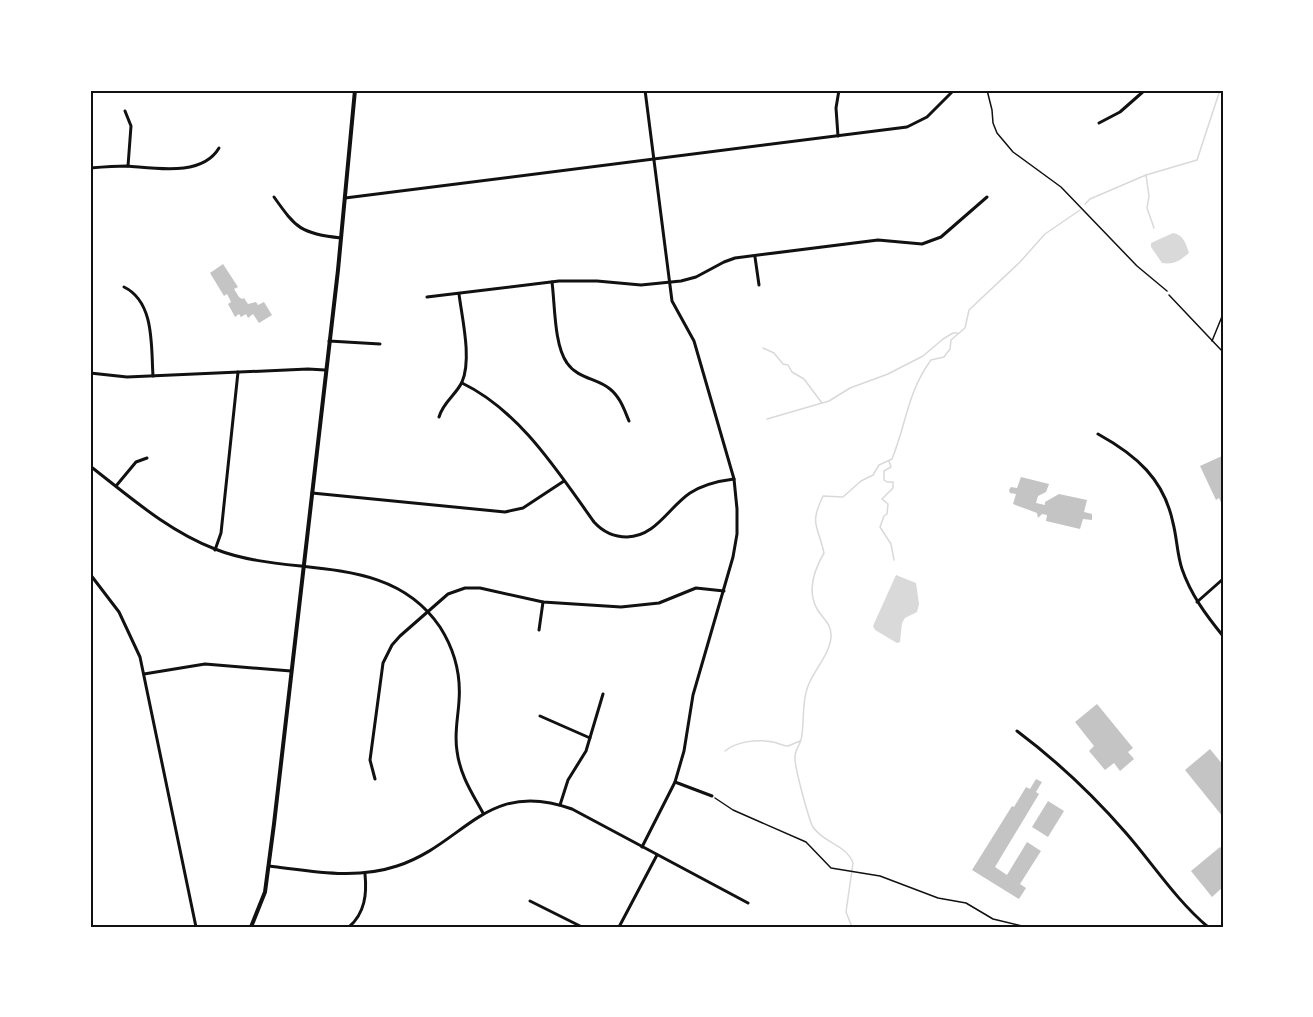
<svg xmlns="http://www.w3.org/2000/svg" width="1313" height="1017" font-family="'IBM Plex Sans',sans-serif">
	<rect width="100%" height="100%" fill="#fff"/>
	<g fill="#d9d9d9">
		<path d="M1173,233C1184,235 1186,244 1189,253C1180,260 1175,265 1162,263L1151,247V243Z"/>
		<path d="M896,575L916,583L919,604L917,612L905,618L902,623L900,642L897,643L875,630L873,626Z"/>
	</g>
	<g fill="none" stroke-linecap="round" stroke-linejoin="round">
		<g stroke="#d9d9d9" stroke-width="1.5">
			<path d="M1146,175L1149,196L1147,208L1154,228"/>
			<path d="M1085,204L1090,199L1146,175L1197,160L1220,90"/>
			<path d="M763,348L774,353L783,364L788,365L792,372L804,379L822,403"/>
			<path d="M767,419L829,401L850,388L888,374L923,356L943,339L953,333H958"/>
			<path d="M889,461L891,467L884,471V480L887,482H893V488L882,499L888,504L887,514L884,516L880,527L891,544L894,560"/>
			<path d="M725,751C737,741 758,739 773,742C779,743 782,746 788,746L800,741"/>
			<path d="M852,927L846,912L853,863C846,844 823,843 813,827C809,820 794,766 795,757C795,750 799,746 801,740C805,722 801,703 808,686C814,670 830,654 831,637C832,624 823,619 817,609C807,591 814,570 824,553C818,525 809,525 823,496L843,497L861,481L873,475L879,465L892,459C907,422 907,393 931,360L944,357L950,349L951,340L965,328L969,310L1020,262L1045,234L1080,210"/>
		</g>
	</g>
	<g fill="#c4c4c4">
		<path d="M223,264L238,287L234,289L239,297L242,299L244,298L248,304L256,302L258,305L264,302L272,315L259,323L253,314L248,318L246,314L241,317L239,314L235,317L228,304L231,302L227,294L224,296L210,273Z"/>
		<path d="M1222,456L1223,458V507L1219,498L1216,500L1200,466Z"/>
		<path d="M1021,477L1049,484L1046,492L1038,496L1036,503L1045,505V502L1059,494L1087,500L1084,512L1092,514V520L1083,519L1080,529L1046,521L1047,515L1042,514L1038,518L1037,513L1013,504L1016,494L1010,493L1009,490L1011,487L1017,488Z"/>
		<path d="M1097,704L1133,748L1128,752L1134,759L1120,771L1114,763L1105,770L1089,751L1094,746L1075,722Z"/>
		<path d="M1210,749L1223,765V817L1185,770Z"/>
		<path d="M1036,779L1042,782L1036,792L1039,794L995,867L1007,875L1027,842L1041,851L1020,884L1026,888L1019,899L972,870L1012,806L1014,807L1026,787L1030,789Z"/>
		<path d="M1048,801L1064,811L1048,837L1032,827Z"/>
		<path d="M1220,847L1223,851V887L1212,897L1191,871Z"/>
	</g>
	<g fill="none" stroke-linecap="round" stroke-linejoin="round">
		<g stroke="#111" stroke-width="1.5">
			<path d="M987,90L992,110L993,123L997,133L1013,152L1061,187L1137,266L1167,291"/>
			<path d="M715,798L733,810L806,842L831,868L880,876L938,898L966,903L993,919L1026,927"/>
		</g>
		<g stroke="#111" stroke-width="1.5">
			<path d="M1169,295L1223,352"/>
			<path d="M1212,341L1223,314"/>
		</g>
		<g stroke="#111" stroke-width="3">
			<path d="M125,111L131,126L128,166"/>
			<path d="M1099,123L1120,112L1145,90"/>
			<path d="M838,136L836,108L839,90"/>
			<path d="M90,168C102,167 115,166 127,166C155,168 202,177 219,148"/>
			<path d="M274,197C296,228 301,234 341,238"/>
			<path d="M345,198L907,127L927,117L954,90"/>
			<path d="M755,257L759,285"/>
			<path d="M552,282C555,305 554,345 567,363C578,379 597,378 610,389C620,397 624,409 629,421"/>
			<path d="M124,287C155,302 151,347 153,376"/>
			<path d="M427,297L559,281H597L641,285L681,281L696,277L724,262L735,258L878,240L922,244L941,237L987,197"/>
			<path d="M329,341L380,344"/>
			<path d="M90,373L127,377L308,369L325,370"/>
			<path d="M462,383C520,411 558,472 594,522C603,532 614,537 627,537C656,536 668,508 690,493C704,484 718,481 734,479"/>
			<path d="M439,417C443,402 456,395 462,382C472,359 462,318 459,294"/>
			<path d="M1098,434C1136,455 1164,479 1173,523C1177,538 1177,554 1182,569C1191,595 1206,615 1223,636"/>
			<path d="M90,466C130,497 168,531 215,549C290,579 388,550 440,627C454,649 461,675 459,701C458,718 454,734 457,751C460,775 472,793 483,813"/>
			<path d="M116,486L136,462L147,458"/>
			<path d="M312,493L505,512L523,508L564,481"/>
			<path d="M215,550L221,533L238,372"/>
			<path d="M90,574L119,612L140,657L196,927"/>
			<path d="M1197,602L1223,579"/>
			<path d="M539,630L543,602"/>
			<path d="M144,674L205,664L291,671"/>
			<path d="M540,716L590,738"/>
			<path d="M1017,731C1057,761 1093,795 1126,833C1153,864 1176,900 1208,927"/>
			<path d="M375,779L370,760L383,663L392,645L400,636L448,594L465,588H480L543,602L621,607L659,603L696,588L724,591"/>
			<path d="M675,782L712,796"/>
			<path d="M560,805L568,780L586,751L603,694"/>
			<path d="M642,847L675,782L684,751L693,695L733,557L737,534V509L734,479L694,341L672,301L645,90"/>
			<path d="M269,866C312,871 355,880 397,866C465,844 486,778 572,809L748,903"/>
			<path d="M530,901L582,927"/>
			<path d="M349,927C365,913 367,894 365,874"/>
			<path d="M619,927L657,855"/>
		</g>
		<path stroke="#111" stroke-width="4" d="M251,927L265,892L274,824L338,270L355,90"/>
	</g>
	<rect width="1313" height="1017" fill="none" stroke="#ffffff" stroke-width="183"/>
	<rect x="92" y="92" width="1130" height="834" fill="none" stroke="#111" stroke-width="2"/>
</svg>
